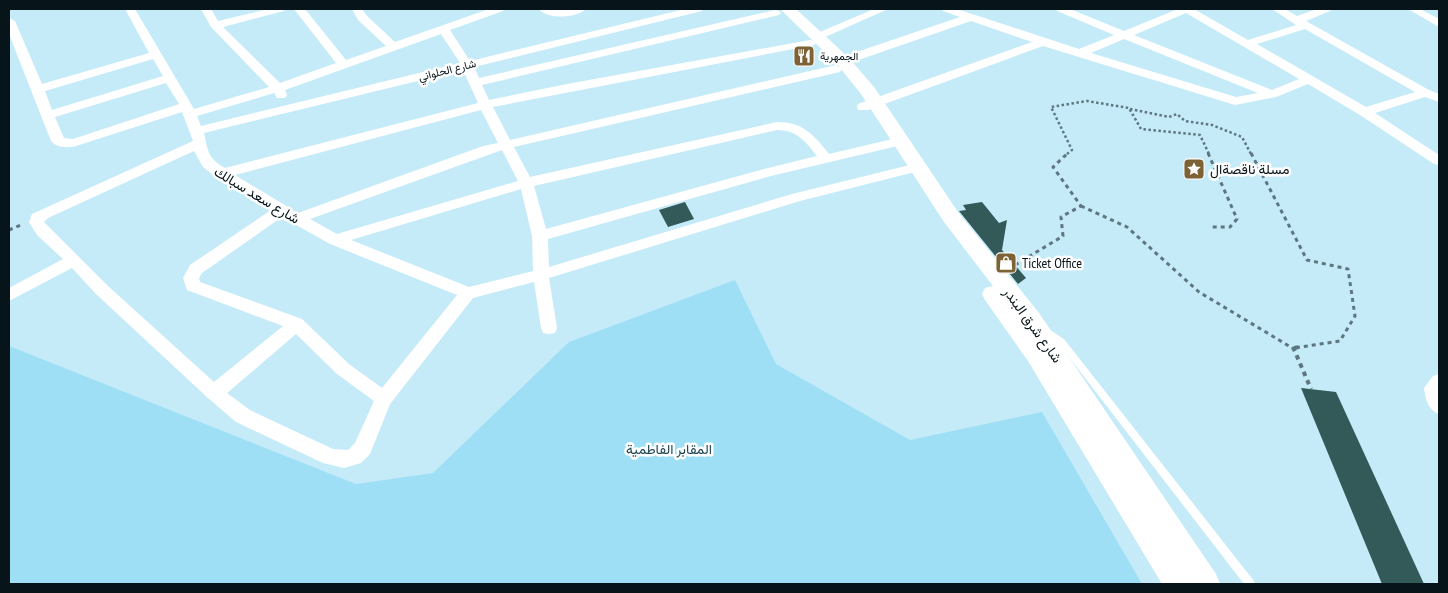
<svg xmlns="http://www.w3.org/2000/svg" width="1448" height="593" font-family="'PT Sans Narrow',Vazirmatn,sans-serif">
	<rect width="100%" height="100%" fill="#c5ebf9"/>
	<path fill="#9fdff6" d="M735,280L776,364L910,440L1042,412L1142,584H9V346L356,484L433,473L569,342Z"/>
	<g fill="#335959">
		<path d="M685,202L694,219L668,227L659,210Z"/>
		<path d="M982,202L999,223L1007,220L1002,250L1026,278L1018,284L959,211L966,210L963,205Z"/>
		<path d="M1301,388L1336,392L1424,584H1382Z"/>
	</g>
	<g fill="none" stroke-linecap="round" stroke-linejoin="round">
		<g stroke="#5d767f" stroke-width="2.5" stroke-dasharray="2.5 2.5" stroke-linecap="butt">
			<path d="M1130,109L1169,117L1177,114L1185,121L1212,125L1242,137L1251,154"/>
			<path d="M1067,154L1072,150L1051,107L1087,101L1129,108L1141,129L1200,135L1209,154"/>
		</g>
		<g stroke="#5d767f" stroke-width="3" stroke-dasharray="4 4" stroke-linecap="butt">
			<path d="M1208,153L1237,219L1230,227H1210"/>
			<path d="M1251,153L1307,260L1348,269L1355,316L1340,341L1294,348"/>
			<path d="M1081,206L1127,227L1199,292L1294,349"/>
			<path d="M9,230L23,224"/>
			<path d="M1015,265L1063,236L1061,217L1081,206L1053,167L1068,153"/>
		</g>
		<g stroke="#5d767f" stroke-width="4" stroke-dasharray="4.5 4.5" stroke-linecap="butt">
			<path d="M1293,347L1311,389"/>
			<path d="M1294,348L1299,347"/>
		</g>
		<path fill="#fff" fill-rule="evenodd" d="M1047,328L1064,339L1254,581L1255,584H1244L1058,343L1044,333L1043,331L1044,329Z"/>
		<g fill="#fff" fill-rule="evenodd">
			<path d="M125,9H135L194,109L269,87L211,27L201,9H211L218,21L268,9H285L284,11L223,27L280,83L336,63L294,9H305L346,60L386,46L358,20L352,9H362L367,16L395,42L489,9H504L503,11L450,30L470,61L685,9H703L702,11L474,67L479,78L775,10L779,11L781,13L779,15L482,85L489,100L567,84L810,40L814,41L816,43L814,45L493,107L510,140L836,65L842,69L840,72L514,147L530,177L777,122C803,122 814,135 829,154L901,137L908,141L906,144L771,176L548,239L549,267L792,194L918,163L923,164L925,167L923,170L800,201L549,278L557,328L555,333L549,334L543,333L541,328L534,282L473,298L390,404L370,454L361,463L344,468L323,463L236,422L208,398L96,294L72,268L9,301V288L63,259L37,235L29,222L32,214L193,141L182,112L76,146C68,148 57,148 51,141L9,34V18L15,21L42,84L149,53ZM441,34L460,63L201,126L197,116L274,93L277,98H285L287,95L285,90ZM153,59L163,76L52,110L45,91ZM463,70L478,103L225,168C208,158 208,152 204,133ZM166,83L179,104L73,139L64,138L55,117ZM481,110L498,143L483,146L298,213L235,175ZM777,130C797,130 805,141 817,156L764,169L546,229L534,186ZM502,150L518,181L337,234L310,219ZM194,151L203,167L216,177L271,210L190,265L183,278L187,290L283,326L214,382L108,286L44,222L48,218ZM521,189L532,236L533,271L469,287L351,240ZM282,217L330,244L457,295L382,388L349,364L302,319L200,282L199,278L202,273ZM296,334L337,374L374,401L355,443L348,450L333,449L250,410L227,393Z"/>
			<path d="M539,9H586C577,18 547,20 539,9Z"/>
			<path d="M874,9H888L823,38H815L813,36L815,34Z"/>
			<path d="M942,9H957L1079,49L1114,35L1057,11L1056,9H1070L1124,31L1178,9H1194L1248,40L1296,25L1272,9H1285L1297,16L1317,9H1331L1330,11L1306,21L1429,90L1439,94V102L1425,97L1375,113L1439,155V165L1434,164L1360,115L1308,84L1276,97L1235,105L1043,46L868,110H858L857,107L858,104L1032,42L971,21L847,64H839L837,61L839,58L960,17L943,11ZM1186,13L1299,79L1272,90L1134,35ZM1305,29L1415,92L1366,107L1257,44ZM1124,39L1258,93L1236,97L1091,53Z"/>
			<path d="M1408,9H1420L1439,19V27Z"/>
			<path d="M1439,374V414C1427,409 1426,400 1424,388L1433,376Z"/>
		</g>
		<path fill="#fff" fill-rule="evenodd" d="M780,9H796L849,58L874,87L958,212L1039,313L1216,574L1220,584H1162L1028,361L985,300L982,294L985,288L993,286L944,222L861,94L837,64Z"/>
	</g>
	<defs>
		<g id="restaurant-square" transform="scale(1.125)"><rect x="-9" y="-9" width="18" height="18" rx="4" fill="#7c6234" stroke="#fff"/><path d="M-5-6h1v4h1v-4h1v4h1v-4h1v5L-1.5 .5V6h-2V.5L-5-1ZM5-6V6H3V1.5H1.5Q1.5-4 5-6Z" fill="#fff"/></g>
		<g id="sight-square" transform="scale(1.125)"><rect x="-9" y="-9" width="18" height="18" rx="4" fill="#7c6234" stroke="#fff"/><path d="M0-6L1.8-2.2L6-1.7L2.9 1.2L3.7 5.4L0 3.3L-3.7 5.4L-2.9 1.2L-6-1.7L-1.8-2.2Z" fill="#fff"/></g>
		<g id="shop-square" transform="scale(1.125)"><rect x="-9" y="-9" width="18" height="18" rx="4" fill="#7c6234" stroke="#fff"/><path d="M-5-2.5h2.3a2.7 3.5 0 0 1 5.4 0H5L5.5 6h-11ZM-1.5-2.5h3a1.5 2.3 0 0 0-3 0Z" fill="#fff"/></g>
	</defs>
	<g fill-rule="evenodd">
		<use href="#restaurant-square" x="804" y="56"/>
		<use href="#sight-square" x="1194" y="169"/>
		<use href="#shop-square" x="1006" y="263"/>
	</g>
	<g text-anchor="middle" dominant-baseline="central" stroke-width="5" stroke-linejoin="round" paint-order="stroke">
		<g font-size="11" fill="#07151a" stroke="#fff" text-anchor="start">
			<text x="820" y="56">الجمهرية</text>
		</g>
		<g font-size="11" fill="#07151a" stroke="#fff">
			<text transform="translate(447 70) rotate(-14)">شارع الحلواني</text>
		</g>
		<g font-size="14" fill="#07151a" stroke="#fff" text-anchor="start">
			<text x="1210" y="169">مسلة ناقصةال</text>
			<text x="1022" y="263">Ticket Office</text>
		</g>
		<g font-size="14" fill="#07151a" stroke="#fff">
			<text transform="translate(257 195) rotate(31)">شارع سعد سبالك</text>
			<text transform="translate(1033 325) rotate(54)">شارع شرق البندر</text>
		</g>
		<g font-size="14" fill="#214855" stroke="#fff">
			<text x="669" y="449">المقابر الفاطمية</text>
		</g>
	</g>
	<rect width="1448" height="593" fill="none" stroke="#07151a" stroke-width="20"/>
</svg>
